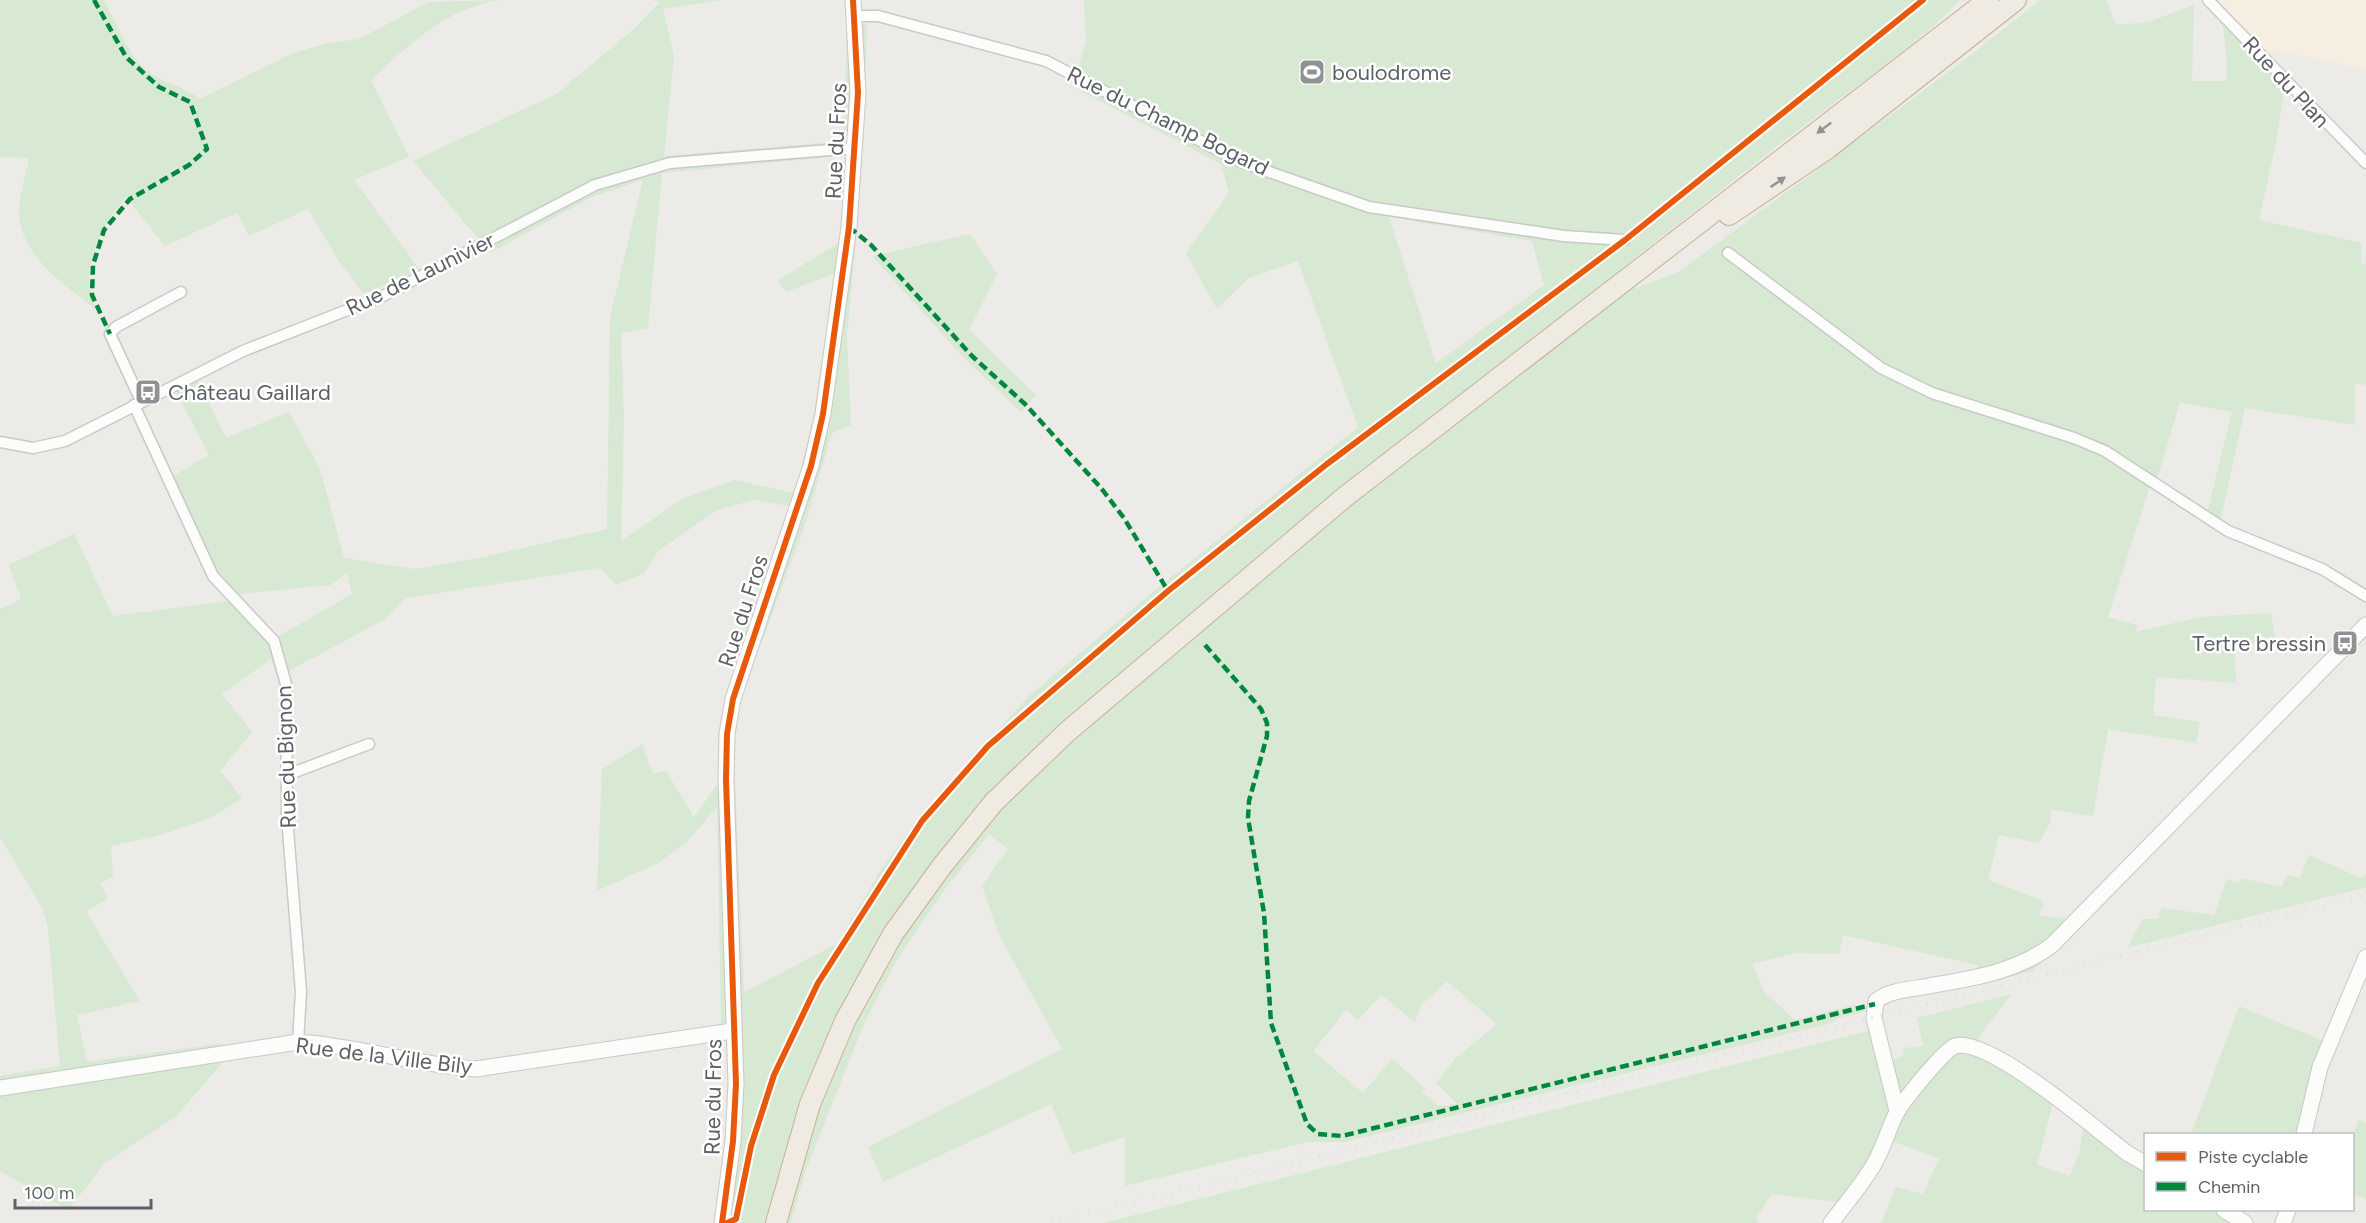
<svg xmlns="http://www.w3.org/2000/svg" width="2366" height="1223" font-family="Figtree,sans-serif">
	<rect width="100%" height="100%" fill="#edebe7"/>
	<path fill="#f6efe1" d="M2215,0H2366V69L2274,50L2269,54Z"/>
	<g fill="#d7e8d3" fill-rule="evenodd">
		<path d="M0,0H104C117,23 129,59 151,74C168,84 185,87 200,99L293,53L329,43L359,39L429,2L500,0C446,8 409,45 371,80L409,157L354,180L419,269L364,294L337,258L308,209L249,236L237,213L165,246L126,197C107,218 89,251 89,281C89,290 93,300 95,309C63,283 18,255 19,209C20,192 26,174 29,158L0,157Z"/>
		<path d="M653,0H722L663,9L674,56L664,156L834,142L844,129L847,23L867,24L863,151L842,156L662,173L648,328L621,333L624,418L621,541L682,499L734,480L795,493L813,418L835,273L786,292L778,280L837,244H856L847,335L851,425L832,433L806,522L762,642L741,645L789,506L753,500L715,511L657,552L645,573L616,585L600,568L406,598L385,619L278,677L271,659L222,694L252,732L220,771L242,798L209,819L156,836L111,846L113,877L100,883L108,899L86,911L140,1001L77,1015L87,1062L223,1043L225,1060L175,1117L105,1163L68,1210L0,1171V1076L60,1066L48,928L42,908L0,837V609L21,599L9,565L74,534L113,616L230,601L263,636H279L352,594L347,573L331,585L238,594L215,568L173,476L209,455L176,391L197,379L226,438L289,412L320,469L344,558L415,569L474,559L607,529L610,317L643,180L592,197L490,253L413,161L556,94L634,29L660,2Z"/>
		<path d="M1084,0H1960C1918,45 1863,81 1814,118C1749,167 1686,218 1622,268L1636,288L1679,272L1966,59L2040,0H2106L2116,25L2148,22L2194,5L2192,81H2226L2227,64L2223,24L2284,90L2276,143L2259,220L2362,243L2361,263L2366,264V385L2355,383V425L2245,408L2221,519L2207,513L2232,412L2180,402L2158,476L2150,486L2108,617L2137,625L2136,632L2200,617L2271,613L2276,643L2234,646L2236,683L2156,677L2153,715L2200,722L2196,743L2108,729L2093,816L2052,810L2050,823L2039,843L1999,835L1988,880L2044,901L2039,916L2064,918L2075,928L2033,971L1982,984L1977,965L1843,935L1839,954L1796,953L1752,964L1764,991L1794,1020L1854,1005L1867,1011L1838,1018L1832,1023L1345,1142H1307L1125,1186V1137L1072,1154L1051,1104L883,1182L868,1147L1062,1049L999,935L982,886L1008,849L989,834L945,889L896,961L864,1024L805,1172L791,1223H713L725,1161L741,1152L740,1019L721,1024L717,807L689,840L658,863L597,891L602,769L642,744L653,774L666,771L694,817L716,786L735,780L744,992L837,944L879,873L918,818L1029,696L1154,591L1358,427L1298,261L1249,278L1217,309L1186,253L1229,193L1221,164L1077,89V72L1086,41ZM1389,217L1532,241L1544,285L1436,363ZM1447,981L1497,1024L1455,1059L1436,1083L1457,1104L1439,1106L1422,1092L1425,1088L1392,1059L1363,1093L1313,1051L1346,1010L1358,1020L1381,995L1415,1022L1421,1005Z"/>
		<path d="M970,234L997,274L969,330L1036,395L1021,412L963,357L872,256Z"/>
		<path d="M2309,855L2361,878L2366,874V887L2127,948L2143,919H2158L2162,908L2214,915L2227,879L2239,883L2241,878L2282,887L2287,875L2300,878Z"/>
		<path d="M2012,994L1977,1039L2056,1091L2037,1165L2070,1176L2079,1153L2086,1113L2124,1143L2145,1153L2146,1210H2213L2226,1217V1223H1881L1896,1187L1923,1194L1939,1159L1882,1137L1874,1153L1838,1202L1772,1194L1755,1219L1759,1223H1103L1872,1030L1879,1064L1904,1056L1903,1048L1923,1046L1917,1018Z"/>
		<path d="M2239,1006L2326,1042L2298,1134H2191Z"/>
		<path d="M2358,1120L2366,1123V1199L2353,1194V1139Z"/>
	</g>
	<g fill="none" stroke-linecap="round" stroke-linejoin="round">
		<g stroke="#c9c9c8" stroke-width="13">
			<g id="street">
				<path d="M2208,0L2366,163"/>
				<path d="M855,16H878L1046,61L1241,162L1369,207L1564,236L1625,240"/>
				<path d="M1728,253L1881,368L1932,393L2074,438L2105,451L2228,531L2322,569L2366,596"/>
				<path d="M141,401L110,334L116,327L181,292"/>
				<path d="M134,405L213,576L274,641L286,684L287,817L301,992L298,1042"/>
				<path d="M0,442L33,448L65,441L243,351L383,296L595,185L670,163L854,148"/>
				<path d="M287,775L369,744"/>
			</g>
		</g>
		<g stroke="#c8c8c7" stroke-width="17">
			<g id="secondary">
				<path d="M0,1088L298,1042C358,1046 416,1065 476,1069L732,1031"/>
				<path d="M1897,1111L1874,1018L1876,1001C1890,989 1917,989 1934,985C1975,978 2018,971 2052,945L2366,625"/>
				<path d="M2304,1134L2320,1067L2366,957"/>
				<path d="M2224,1210L2245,1223"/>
				<path d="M722,1223L733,1141L736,1084L726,779L727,734L733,699L811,466L823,414L849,227L858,93L853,0"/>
				<path d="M1831,1223C1845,1204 1862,1185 1874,1164C1883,1149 1888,1130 1896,1114C1902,1102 1944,1050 1955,1046C1989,1036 2098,1131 2127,1153L2146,1164"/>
				<path d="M2283,1223L2288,1210"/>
			</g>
		</g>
		<g stroke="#c5b294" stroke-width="22">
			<g id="highway">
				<path d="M1729,215L1827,149L2016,0"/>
				<path d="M776,1223L810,1104L845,1021L893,934L942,866L994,802L1067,732L1346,496L1988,0"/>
			</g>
		</g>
		<use href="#street" stroke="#fcfcfb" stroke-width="10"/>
		<use href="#secondary" stroke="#fcfcfb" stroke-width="15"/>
		<use href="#highway" stroke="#f0ebe2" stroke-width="20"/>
		<path stroke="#e3e2e3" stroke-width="3" stroke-dasharray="1.5 8" stroke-linecap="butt" d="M1051,1223L2366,895"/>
		<g stroke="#00873e" stroke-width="4.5" stroke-dasharray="9 4.5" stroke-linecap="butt">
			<path d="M94,0L126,57L159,87L190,102L207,149L189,165L130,199L104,230L93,265L92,295L110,334"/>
			<path d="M849,227L871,245L972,356L1025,404L1101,488L1124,518L1168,591"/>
			<path d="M1205,645L1261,709L1267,723V736L1249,801L1248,818L1264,913L1271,1023L1307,1124L1318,1134L1342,1136L1875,1004"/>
		</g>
		<g stroke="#fff" stroke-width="10">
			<g id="cycleway">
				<path d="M722,1223L733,1141L736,1084L726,779L727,734L733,699L811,466L823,414L849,227L858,93L853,0"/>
				<path d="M727,1223L736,1219L751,1146L774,1075L818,983L922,821L988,746L1168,591L1327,464L1625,240L1923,0"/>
			</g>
		</g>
		<use href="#cycleway" stroke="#e8590c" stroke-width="6"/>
	</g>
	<defs><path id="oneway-solid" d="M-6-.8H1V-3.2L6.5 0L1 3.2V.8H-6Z" transform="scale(1.5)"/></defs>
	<g fill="#909191">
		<use href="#oneway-solid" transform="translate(1824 128) rotate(143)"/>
		<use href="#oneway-solid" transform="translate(1778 182) rotate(-34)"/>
	</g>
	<defs>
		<g id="stadium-square" transform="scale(1.35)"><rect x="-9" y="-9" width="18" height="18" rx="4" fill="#8f9193" stroke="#fff"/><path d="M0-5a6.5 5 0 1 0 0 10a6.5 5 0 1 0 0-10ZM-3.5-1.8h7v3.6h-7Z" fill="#fff"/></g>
		<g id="bus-square" transform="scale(1.35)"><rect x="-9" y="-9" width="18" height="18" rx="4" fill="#8f9193" stroke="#fff"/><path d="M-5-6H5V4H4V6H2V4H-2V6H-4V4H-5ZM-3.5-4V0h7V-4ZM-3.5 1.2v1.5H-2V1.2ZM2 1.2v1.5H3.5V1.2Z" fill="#fff"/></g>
	</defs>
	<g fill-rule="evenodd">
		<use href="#stadium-square" x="1312" y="72"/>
		<use href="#bus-square" x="148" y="392"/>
		<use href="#bus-square" x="2345" y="643"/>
	</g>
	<g text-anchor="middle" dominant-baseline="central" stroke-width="5" stroke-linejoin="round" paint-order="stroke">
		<g font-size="22" fill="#5d6166" stroke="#fff" text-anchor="start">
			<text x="1332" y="72">boulodrome</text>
			<text x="168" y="392">Château Gaillard</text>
			<text x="2326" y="643" text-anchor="end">Tertre bressin</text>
		</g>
		<g font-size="22" fill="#5d6166" stroke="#fff">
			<text transform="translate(2286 82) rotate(47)">Rue du Plan</text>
			<text transform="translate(1168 121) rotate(26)">Rue du Champ Bogard</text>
			<text transform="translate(836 141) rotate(-87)">Rue du Fros</text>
			<text transform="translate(420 274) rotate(-26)">Rue de Launivier</text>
			<text transform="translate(743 611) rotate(-72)">Rue du Fros</text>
			<text transform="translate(286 757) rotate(-92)">Rue du Bignon</text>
			<text transform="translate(384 1056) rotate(7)">Rue de la Ville Bily</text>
			<text transform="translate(713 1097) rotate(-89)">Rue du Fros</text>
		</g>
	</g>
	<rect x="2144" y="1133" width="210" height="78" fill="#ffffff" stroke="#bec0c2" stroke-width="1.5"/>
	<rect x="2156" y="1152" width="30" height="9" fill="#e8590c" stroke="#bec0c2" stroke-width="1.5"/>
	<text x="2198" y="1163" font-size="18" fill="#5d6166">Piste cyclable</text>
	<rect x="2156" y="1182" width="30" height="9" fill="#00873e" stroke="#bec0c2" stroke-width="1.5"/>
	<text x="2198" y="1193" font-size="18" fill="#5d6166">Chemin</text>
	<path d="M15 1199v9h136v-9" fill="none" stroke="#5d6166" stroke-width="3"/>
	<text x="24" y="1199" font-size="18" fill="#5d6166" stroke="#ffffff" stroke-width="4.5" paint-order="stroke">100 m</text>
</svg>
